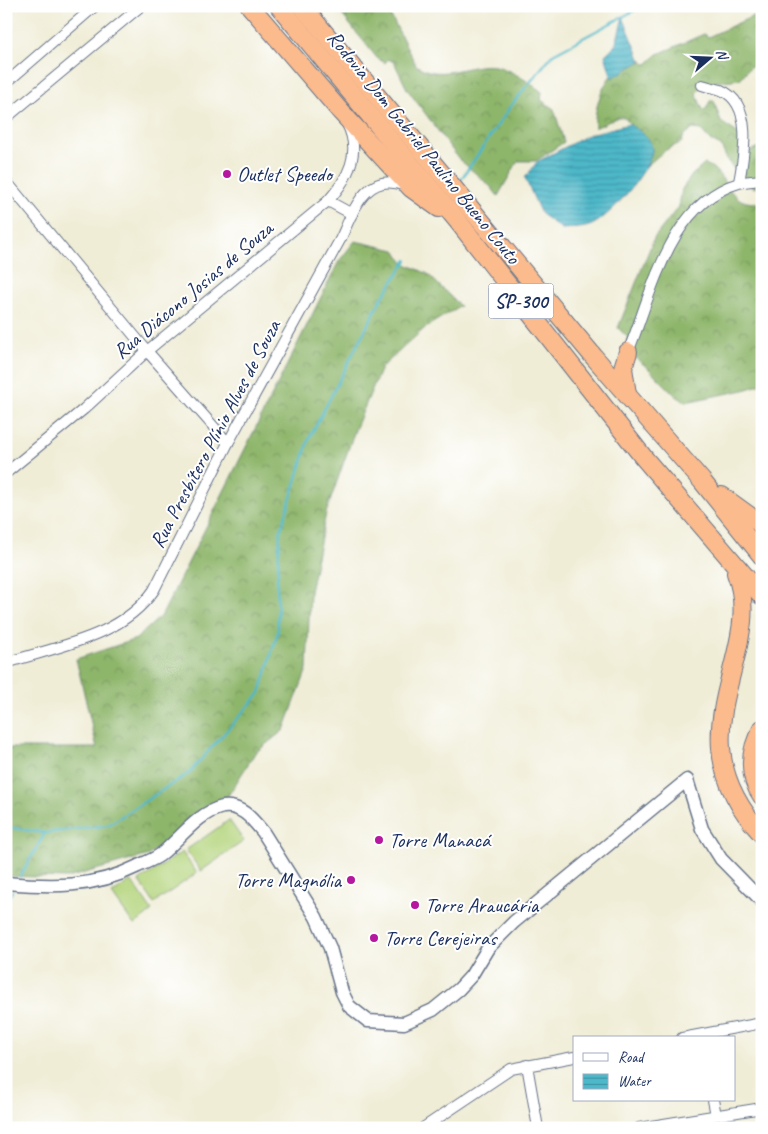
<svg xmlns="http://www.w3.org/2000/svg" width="768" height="1134" font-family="Caveat,sans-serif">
	<defs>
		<pattern id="forest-crowns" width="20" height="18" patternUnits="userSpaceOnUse" patternTransform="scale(1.25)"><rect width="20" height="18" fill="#8eb66b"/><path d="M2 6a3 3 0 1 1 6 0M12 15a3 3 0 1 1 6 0" fill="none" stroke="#73945b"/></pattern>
		<pattern id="water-rules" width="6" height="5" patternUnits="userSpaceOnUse" patternTransform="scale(1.25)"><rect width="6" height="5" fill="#4db8c9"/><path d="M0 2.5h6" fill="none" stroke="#3f96a6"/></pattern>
	</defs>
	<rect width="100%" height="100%" fill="#fff"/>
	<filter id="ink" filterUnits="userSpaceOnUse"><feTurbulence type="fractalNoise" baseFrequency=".02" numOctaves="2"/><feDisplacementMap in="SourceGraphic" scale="10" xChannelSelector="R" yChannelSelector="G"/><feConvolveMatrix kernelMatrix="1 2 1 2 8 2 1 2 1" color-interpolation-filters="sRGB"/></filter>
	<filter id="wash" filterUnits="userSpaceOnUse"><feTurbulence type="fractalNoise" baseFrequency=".0096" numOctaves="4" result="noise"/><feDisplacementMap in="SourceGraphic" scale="20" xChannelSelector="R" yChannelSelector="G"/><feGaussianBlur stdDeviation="1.12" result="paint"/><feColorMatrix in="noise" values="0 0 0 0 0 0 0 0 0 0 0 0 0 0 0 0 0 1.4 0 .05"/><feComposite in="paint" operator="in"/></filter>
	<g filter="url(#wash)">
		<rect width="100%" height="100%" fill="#f0edd7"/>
		<g fill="url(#forest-crowns)" stroke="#547264">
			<path d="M335,6H386L416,65C442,83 468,62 495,66C508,68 531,83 542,92L541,100L554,109L564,142L536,161H518L498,196L490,186L459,159L407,89L394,62L388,59L385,63L377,58Z"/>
			<path d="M762,12V63L759,61L750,67L740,79L706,83L696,93L703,110L706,109L710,101H714L721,122L739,134L748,152L762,146V189L752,187L728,162L721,146L711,141L701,130L693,129L684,135L682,142L664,151L643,169L630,124L624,117H618L595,128C593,109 604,79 619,67C624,63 634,62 641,59L644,64H647L658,54L704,34L708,37Z"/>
			<path d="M705,164C729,172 726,209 762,202V234L758,237V257L762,265V384L744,390L686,402L676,396L647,367L625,350L628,338L618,328L654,238L679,206L682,189L692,175Z"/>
			<path d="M355,241L395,250L404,263L428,274L460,306L426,327L381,368L355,430L326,513L310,592L307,669L284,730L255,753L221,807L201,813L149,855L67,878L6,876V748H97L76,659L136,639L162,615L339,261Z"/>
		</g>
		<g fill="#b3d47b" stroke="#67826c">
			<path d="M229,820L244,841L201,871L186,850Z"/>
			<path d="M182,852L197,873L154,903L139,881Z"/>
			<path d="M131,880L152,911L134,925L112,894Z"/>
		</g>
		<g fill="url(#water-rules)" stroke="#347494">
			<path d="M623,17L641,61L612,78L605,55L616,44Z"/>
			<path d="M629,124C639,131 650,135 652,148C654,167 606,222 589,226C580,229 570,228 562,229L541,214L525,178L537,162L590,134Z"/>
		</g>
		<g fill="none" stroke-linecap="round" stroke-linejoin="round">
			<g stroke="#4db8c9" stroke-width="2.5">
				<path d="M460,181L510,107L553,54L643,6"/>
				<path d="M6,827L45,833L108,825L189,773L260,693L278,631L277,585L280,533L309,439L380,301L407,260"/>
				<path d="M20,877L45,833"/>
				<path d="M6,901L12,891"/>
			</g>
		</g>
	</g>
	<g filter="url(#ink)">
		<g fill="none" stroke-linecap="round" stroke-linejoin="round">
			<g stroke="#667288" stroke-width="12">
				<g id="minor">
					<path d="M6,83L95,6"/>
					<path d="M702,85C708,87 715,88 721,90C754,104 744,155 739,182"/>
					<path d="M6,118L141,6"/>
					<path d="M6,181L147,351L228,443"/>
					<path d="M328,201L352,214"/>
					<path d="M628,352C652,294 669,203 739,183C746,181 754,181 762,180"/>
					<path d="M6,473L84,409L147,351L328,201C348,179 362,153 347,124"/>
					<path d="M6,663C58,646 122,637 154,590L228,443L341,238C354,209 367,170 405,186"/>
					<path d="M682,1038L762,1023"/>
					<path d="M527,1065L538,1128"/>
					<path d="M713,1100L716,1115"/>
					<path d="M423,1128L511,1069L574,1057"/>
					<path d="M639,1128L762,1108"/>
				</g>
			</g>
			<g stroke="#667288" stroke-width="15">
				<path id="tertiary" d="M6,883C52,887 94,888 136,867C144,863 153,860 160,855C180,839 198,812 223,807C241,804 253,820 263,832L316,917L330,948L342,992L349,1006L368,1021L404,1023L433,1010L459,989L471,976L488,948L514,922L687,780L702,829L721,859L762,901"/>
			</g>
			<g stroke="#667288" stroke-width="20">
				<g id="motorway">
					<path d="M250,6L341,112L411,188L439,208"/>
					<path d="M279,6L457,220L644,458L762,596"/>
					<path d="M302,6L594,357L702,481L762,556"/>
					<path d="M627,394L623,368L628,352"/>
					<path d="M722,496L762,525"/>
					<path d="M736,573C768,655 668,732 762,834"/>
					<path d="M762,729C749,751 748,776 762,796"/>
				</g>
			</g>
			<use href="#minor" stroke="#fff" stroke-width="10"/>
			<use href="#tertiary" stroke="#fff" stroke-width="12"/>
			<use href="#motorway" stroke="#fbbb8d" stroke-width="18"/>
		</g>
	</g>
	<g fill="#b5179e" stroke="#fff" stroke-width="2">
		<circle cx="227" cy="174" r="5"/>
		<circle cx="379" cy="840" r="5"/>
		<circle cx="351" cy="880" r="5"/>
		<circle cx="415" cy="905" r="5"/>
		<circle cx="374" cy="938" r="5"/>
	</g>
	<g text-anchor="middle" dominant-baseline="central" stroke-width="4" stroke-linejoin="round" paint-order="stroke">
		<rect fill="#fff" stroke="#5f6d8e" stroke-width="1" x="488.5" y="283.5" width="65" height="35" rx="4"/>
		<g font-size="20" font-weight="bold" fill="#1b2f5e">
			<text x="521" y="301">SP-300</text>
		</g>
		<g font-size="21" fill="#1b2f5e" stroke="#fff">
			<text transform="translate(424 147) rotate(51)">Rodovia Dom Gabriel Paulino Bueno Couto</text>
			<text transform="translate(193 290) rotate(-40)">Rua Diácono Josias de Souza</text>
			<text transform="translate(215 434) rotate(-62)">Rua Presbítero Plínio Alves de Souza</text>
		</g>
		<g font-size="21" fill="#1b2f5e" stroke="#fff" text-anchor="start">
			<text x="237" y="174">Outlet Speedo</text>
			<text x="389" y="840">Torre Manacá</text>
			<text x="341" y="880" text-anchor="end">Torre Magnólia</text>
			<text x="425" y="905">Torre Araucária</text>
			<text x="384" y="938">Torre Cerejeiras</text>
		</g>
	</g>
	<rect width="768" height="1134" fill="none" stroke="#fff" stroke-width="25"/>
	<rect x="573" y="1036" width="162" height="65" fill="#ffffff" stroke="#a4acbf"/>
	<rect x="583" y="1053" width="25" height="8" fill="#ffffff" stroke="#a4acbf"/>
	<text x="618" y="1062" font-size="15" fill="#1b2f5e">Road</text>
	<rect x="583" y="1074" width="25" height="15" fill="url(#water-rules)" stroke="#a4acbf"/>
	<text x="618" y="1086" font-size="15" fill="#1b2f5e">Water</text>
	<g transform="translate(710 58) rotate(71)" stroke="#ffffff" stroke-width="4" paint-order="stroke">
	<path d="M0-4L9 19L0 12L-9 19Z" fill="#1b2f5e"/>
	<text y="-8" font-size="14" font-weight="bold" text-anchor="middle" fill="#1b2f5e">N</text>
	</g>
</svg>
